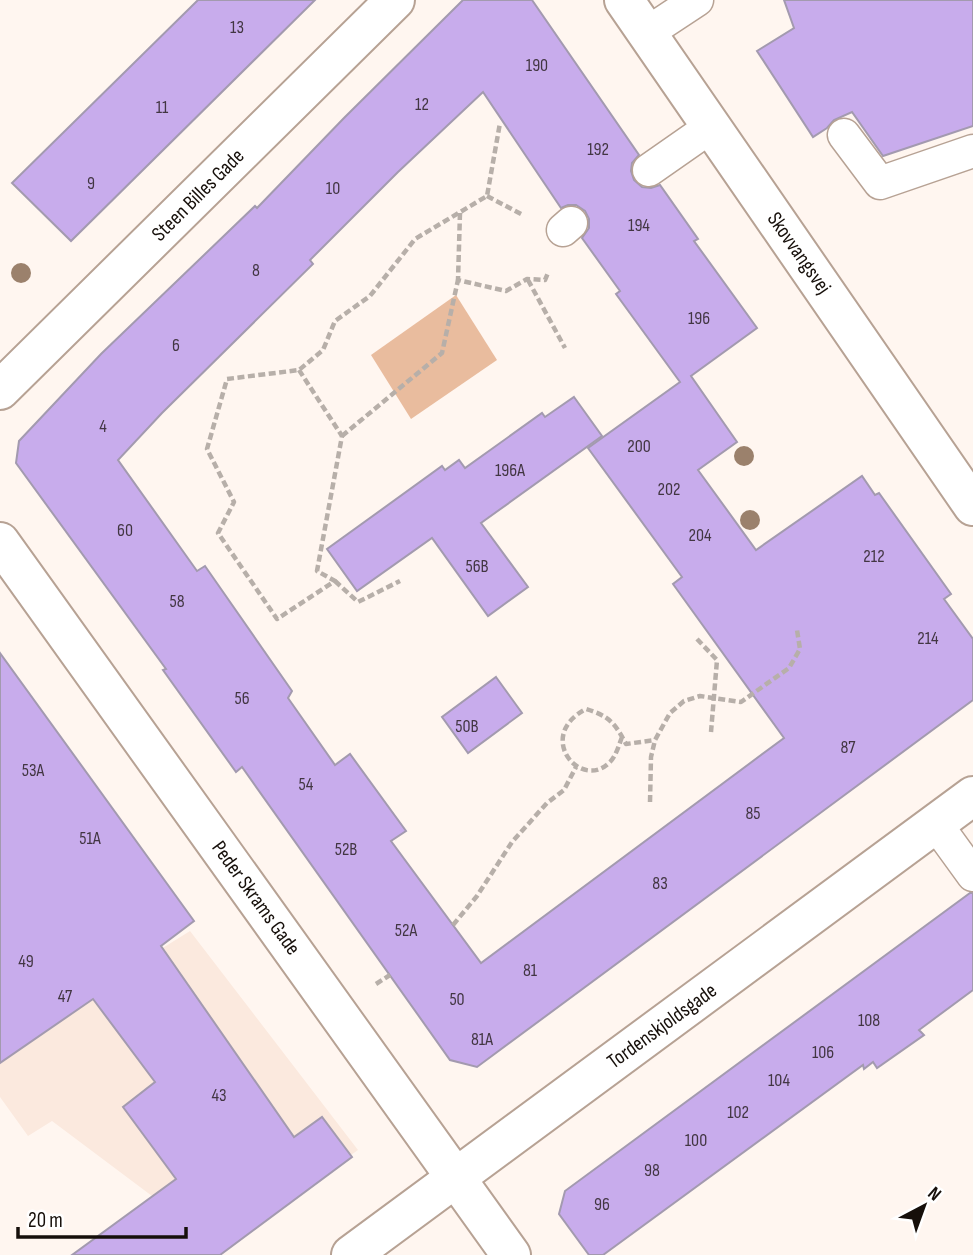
<svg xmlns="http://www.w3.org/2000/svg" width="973" height="1255" font-family="'Sofia Sans Condensed',sans-serif">
	<rect width="100%" height="100%" fill="#fff6f0"/>
	<path fill="#fbe9de" d="M190,931L358,1150L211,1255L172,1211L52,1121L28,1136L0,1097V1060L97,989Z"/>
	<path fill="#e9bc9e" d="M456,295L497,360L411,419L371,355Z"/>
	<g fill="#c8acec" stroke="#a39aaf" stroke-width="2" fill-rule="evenodd">
		<path d="M198,0H315L71,241L12,183Z"/>
		<path d="M463,0H532L639,155L632,163L631,171L634,180L642,187L651,188L660,185L698,239L694,241L757,328L691,376L737,442L698,470L756,550L862,476L875,495L879,493L951,594L944,599L973,639V700L477,1067L450,1060L242,767L236,772L163,670L166,669L16,463L19,441L101,354L255,206L257,208L344,118ZM483,92L561,208L568,205H576L585,211L589,219V228L582,238L620,291L616,294L680,382L588,448L682,577L673,584L784,738L481,963L391,841L406,831L350,754L335,765L288,698L292,691L205,566L197,571L118,460L162,413L313,264L310,260L398,172Z"/>
		<path d="M784,0H973V126L883,156L852,112L834,120L827,128L813,137L757,51L794,28Z"/>
		<path d="M574,397L602,436L481,523L528,587L488,616L432,538L357,591L327,549L442,466L445,470L459,460L465,468L542,413L545,417Z"/>
		<path d="M0,653L194,921L161,946L294,1137L322,1117L352,1157L220,1255H72L176,1179L123,1107L155,1082L93,999L0,1063Z"/>
		<path d="M496,677L522,713L468,753L442,717Z"/>
		<path d="M970,893H973V990L919,1030L924,1035L877,1068L873,1062L864,1069L863,1065L603,1255H589L559,1214L565,1191Z"/>
	</g>
	<g fill="none" stroke-linecap="round" stroke-linejoin="round">
		<g stroke="#b7a294" stroke-width="35">
			<g id="service">
				<path d="M647,33L697,0"/>
				<path d="M844,135L880,183L973,151"/>
				<path d="M649,170L712,126"/>
				<path d="M563,230L571,223"/>
				<path d="M936,824L973,875"/>
			</g>
		</g>
		<g stroke="#b7a294" stroke-width="42">
			<g id="minor">
				<path d="M0,390L395,0"/>
				<path d="M0,542L511,1255"/>
				<path d="M351,1255L973,796"/>
			</g>
		</g>
		<g stroke="#b7a294" stroke-width="42">
			<path id="tertiary" d="M624,0L973,506"/>
		</g>
		<g stroke="#b7afa9" stroke-width="4.5" stroke-dasharray="7 3.5" stroke-linecap="butt">
			<path d="M487,196L523,215"/>
			<path d="M460,213L458,280L506,291L527,279L545,280L548,273"/>
			<path d="M528,280L565,348"/>
			<path d="M299,370L342,436L317,571L335,581L277,619L218,533L234,502L207,449L227,379L299,370L323,350L335,321L370,296L415,239L487,196L500,123"/>
			<path d="M342,436L442,353L458,280"/>
			<path d="M335,581L358,602L400,581"/>
			<path d="M697,639L717,660L711,732"/>
			<path d="M622,737C619,745 616,756 610,762C581,792 534,736 586,709C609,716 615,723 626,744L655,740"/>
			<path d="M650,802L651,757L655,740L670,713L684,701L700,696L741,702L789,668L800,649L797,630"/>
			<path d="M453,925L477,896L512,842L547,803L564,790L576,767"/>
			<path d="M376,984L390,975"/>
		</g>
		<use href="#service" stroke="#fff" stroke-width="32"/>
		<use href="#minor" stroke="#fff" stroke-width="38"/>
		<use href="#tertiary" stroke="#fff" stroke-width="38"/>
	</g>
	<g fill="#9b816c">
		<circle cx="21" cy="273" r="10"/>
		<circle cx="744" cy="456" r="10"/>
		<circle cx="750" cy="520" r="10"/>
	</g>
	<g text-anchor="middle" dominant-baseline="central" stroke-width="7" stroke-linejoin="round" paint-order="stroke">
		<g font-size="18" fill="#423642">
			<text x="237" y="27">13</text>
			<text x="537" y="65">190</text>
			<text x="422" y="104">12</text>
			<text x="162" y="107">11</text>
			<text x="598" y="149">192</text>
			<text x="91" y="183">9</text>
			<text x="333" y="188">10</text>
			<text x="639" y="225">194</text>
			<text x="256" y="270">8</text>
			<text x="699" y="318">196</text>
			<text x="176" y="345">6</text>
			<text x="103" y="426">4</text>
			<text x="639" y="446">200</text>
			<text x="510" y="470">196A</text>
			<text x="669" y="489">202</text>
			<text x="125" y="530">60</text>
			<text x="700" y="535">204</text>
			<text x="874" y="556">212</text>
			<text x="477" y="566">56B</text>
			<text x="177" y="601">58</text>
			<text x="928" y="638">214</text>
			<text x="242" y="698">56</text>
			<text x="467" y="726">50B</text>
			<text x="848" y="747">87</text>
			<text x="33" y="770">53A</text>
			<text x="306" y="784">54</text>
			<text x="753" y="813">85</text>
			<text x="90" y="838">51A</text>
			<text x="346" y="849">52B</text>
			<text x="660" y="883">83</text>
			<text x="406" y="930">52A</text>
			<text x="26" y="961">49</text>
			<text x="530" y="970">81</text>
			<text x="65" y="996">47</text>
			<text x="457" y="999">50</text>
			<text x="869" y="1020">108</text>
			<text x="482" y="1039">81A</text>
			<text x="823" y="1052">106</text>
			<text x="779" y="1080">104</text>
			<text x="219" y="1095">43</text>
			<text x="738" y="1112">102</text>
			<text x="696" y="1140">100</text>
			<text x="652" y="1170">98</text>
			<text x="602" y="1204">96</text>
		</g>
		<g font-size="21" fill="#160f0a" stroke="#fff">
			<text transform="translate(198 195) rotate(-45)">Steen Billes Gade</text>
			<text transform="translate(799 253) rotate(55)">Skovvangsvej</text>
			<text transform="translate(256 898) rotate(54)">Peder Skrams Gade</text>
			<text transform="translate(662 1026) rotate(-36)">Tordenskjoldsgade</text>
		</g>
	</g>
	<g transform="translate(924 1206) rotate(41)" stroke="#ffffff" stroke-width="5" paint-order="stroke">
	<path d="M0-5L12 26L0 18L-12 26Z" fill="#160f0a"/>
	<text y="-10" font-size="19" font-weight="bold" text-anchor="middle" fill="#160f0a">N</text>
	</g>
	<path d="M18 1227v10h168v-10" fill="none" stroke="#160f0a" stroke-width="3.5"/>
	<text x="28" y="1227" font-size="21" fill="#160f0a" stroke="#ffffff" stroke-width="5" paint-order="stroke">20 m</text>
</svg>
